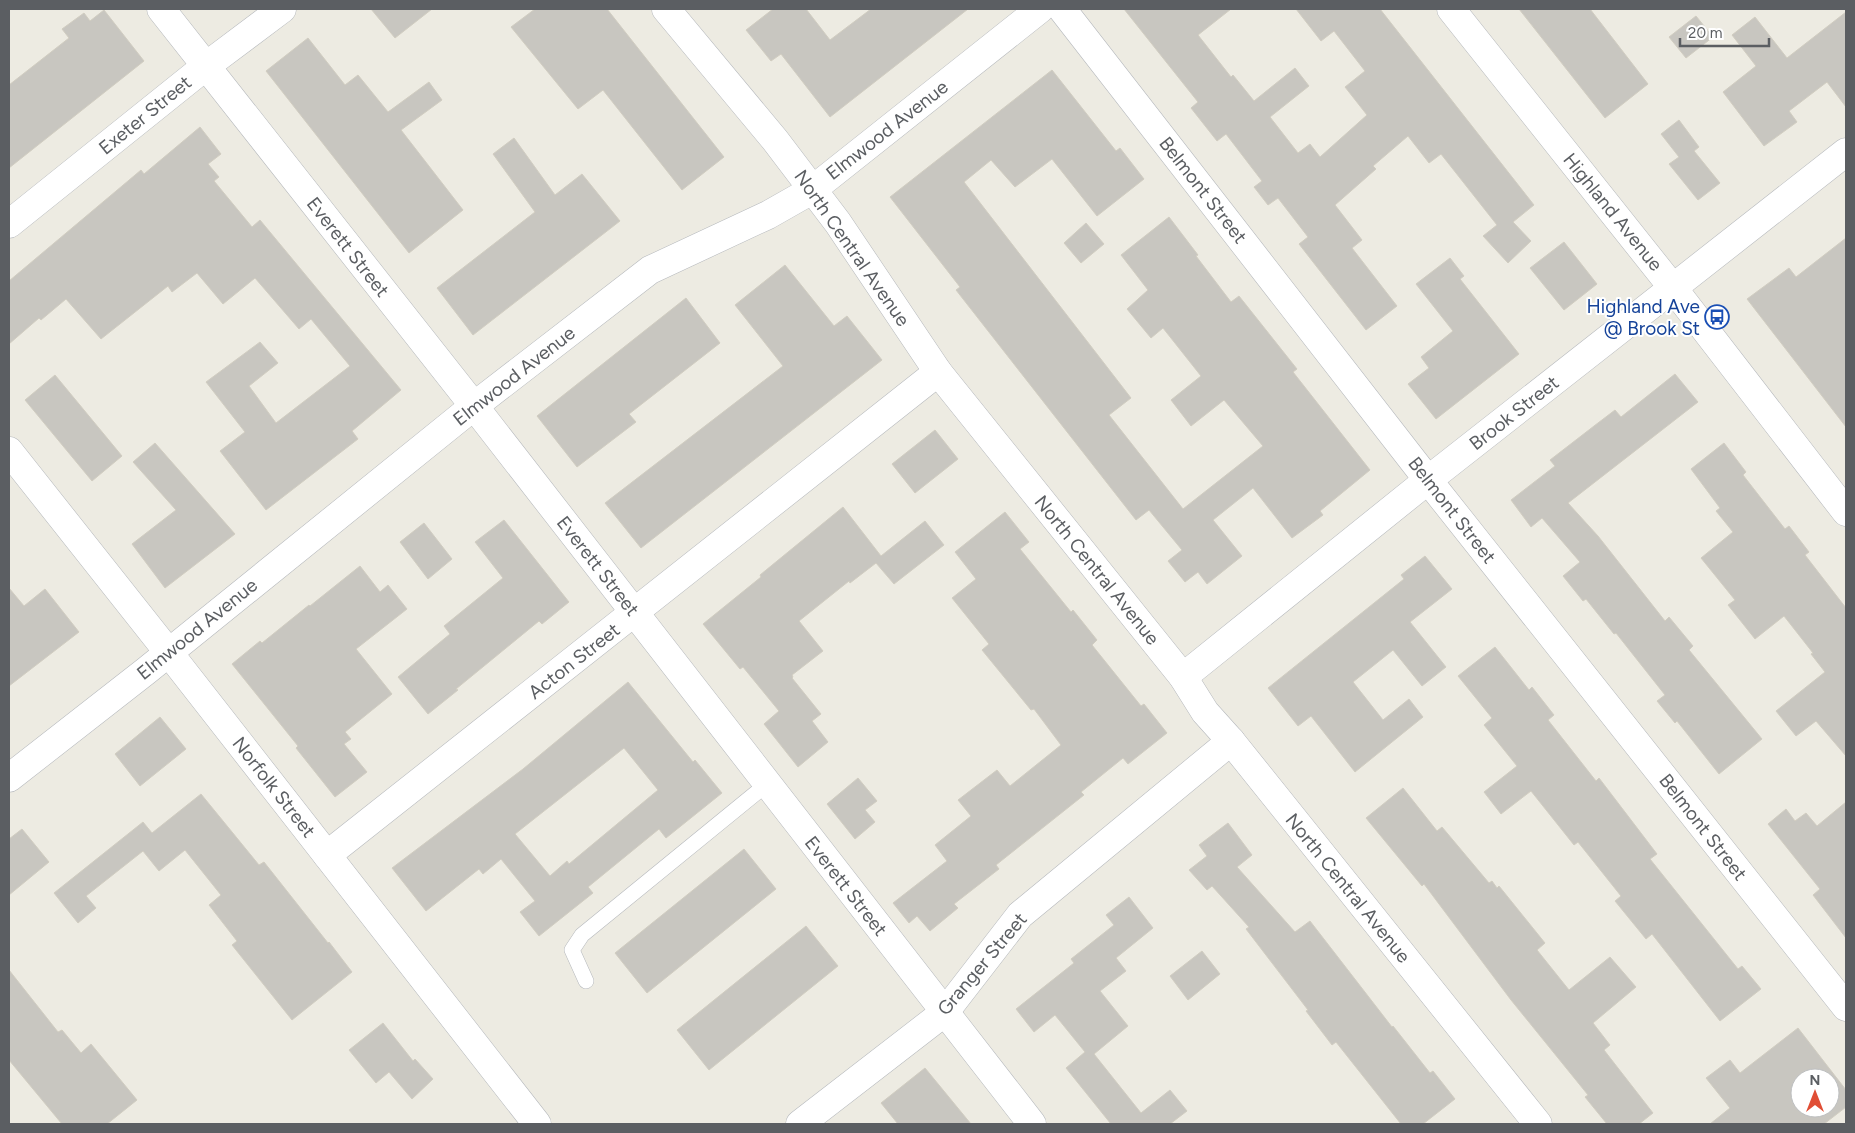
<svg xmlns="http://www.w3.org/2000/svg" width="1855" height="1133" font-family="Figtree,sans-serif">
	<rect width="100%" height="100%" fill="#edebe2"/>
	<g fill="#c8c6c0" stroke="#d1cdc1" fill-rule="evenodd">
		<path d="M371,9H432L395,38Z"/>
		<path d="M535,9H607L724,157L682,190L603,90L578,109L511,27Z"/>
		<path d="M773,9H806L830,40L871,9H968L830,117L781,54L771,61L746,30Z"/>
		<path d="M1124,9H1231L1198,35L1231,77L1233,75L1254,101L1295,68L1309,86L1270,117L1298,153L1310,144L1320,157L1367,115L1345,87L1365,71L1334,31L1321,41L1296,9H1380L1534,205L1513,222L1531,241L1508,263L1483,236L1497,225L1441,154L1429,163L1408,136L1373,166L1376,169L1335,205L1362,240L1352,248L1397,306L1366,330L1299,244L1308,237L1278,198L1268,205L1254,187L1262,181L1226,134L1217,141L1191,108L1198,102Z"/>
		<path d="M1519,9H1590L1648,84L1605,118Z"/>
		<path d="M104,10L144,61L9,168V85L69,38L62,29L84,13L90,21Z"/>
		<path d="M1846,12V107L1827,82L1789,111L1797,122L1764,146L1723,92L1756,66L1732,35L1755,17L1787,58Z"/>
		<path d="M1696,16L1713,37L1686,58L1669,37Z"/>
		<path d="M308,38L345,85L358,75L388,112L429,82L442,100L401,130L463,210L409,253L266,71Z"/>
		<path d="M1052,70L1116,151L1120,148L1144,179L1097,216L1052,159L1015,187L991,160L964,182L1131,398L1109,415L1183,509L1263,446L1224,400L1191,426L1171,400L1201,376L1163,328L1151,338L1127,309L1148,290L1121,255L1169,217L1198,255L1196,256L1231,302L1239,296L1297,369L1293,372L1370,470L1320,511L1323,515L1292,538L1253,488L1213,520L1242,556L1207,584L1198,572L1185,582L1168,561L1182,550L1149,510L1136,520L956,290L960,287L890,197Z"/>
		<path d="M1679,120L1699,147L1694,151L1720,183L1698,200L1669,164L1679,157L1661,134Z"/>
		<path d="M200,127L221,154L208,164L219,177L214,181L252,227L260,220L401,390L352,431L358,439L266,510L220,451L245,432L206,382L260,342L278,363L249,386L276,423L350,366L311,319L299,329L255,278L223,304L197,273L172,292L168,286L101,339L66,299L41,320L39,318L9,344V281L141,170L144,174Z"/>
		<path d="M514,138L555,195L582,174L620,221L473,335L437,288L535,212L493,154Z"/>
		<path d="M1086,223L1104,244L1081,263L1064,243Z"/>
		<path d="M1846,238V427L1747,299L1789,268L1796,277Z"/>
		<path d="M1564,242L1597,284L1564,310L1530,268Z"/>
		<path d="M1450,258L1464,276L1460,279L1519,354L1436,419L1408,384L1429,368L1421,357L1453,331L1416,284Z"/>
		<path d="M785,265L834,326L847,316L882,360L641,548L605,503L783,366L735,305Z"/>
		<path d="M686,298L720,343L629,414L636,422L577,467L537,416Z"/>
		<path d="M1675,374L1698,402L1568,503L1598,536L1665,621L1669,617L1693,646L1689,650L1762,739L1719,774L1677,721L1675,723L1657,701L1665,695L1616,633L1614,634L1586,599L1583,601L1563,576L1580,562L1542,518L1531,527L1511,500L1555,466L1550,460L1594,426L1615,410L1621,417Z"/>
		<path d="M55,375L122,456L92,481L25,400Z"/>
		<path d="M935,430L958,459L915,493L892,464Z"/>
		<path d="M155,443L235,534L165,588L132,544L176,510L133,462Z"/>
		<path d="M1724,443L1746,472L1743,475L1785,529L1789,526L1809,552L1805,555L1846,608V756L1816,721L1796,736L1776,711L1825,672L1811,654L1813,653L1784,616L1755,639L1728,605L1735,600L1701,558L1733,532L1716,511L1720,508L1691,469Z"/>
		<path d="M843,507L881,556L925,521L944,545L894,584L876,563L850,583L849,581L799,621L823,651L792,675L793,677L792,678L821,714L812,721L828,742L798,767L764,724L779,711L743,667L740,669L703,624L761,577L760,575Z"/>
		<path d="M1005,512L1029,542L1020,549L1071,612L1073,610L1097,640L1092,645L1141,706L1144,704L1167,733L1128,764L1123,758L1081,792L1084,795L996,865L999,869L954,904L958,908L930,931L917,916L909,923L893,903L947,861L935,845L971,816L958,800L997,770L1010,786L1061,745L1034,709L1031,710L982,650L989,644L952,598L976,579L955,552Z"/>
		<path d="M504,520L569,602L542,624L539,621L456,689L458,690L428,714L398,677L450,634L444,626L503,578L475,542Z"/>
		<path d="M424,523L452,559L428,579L400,542Z"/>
		<path d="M1425,556L1452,589L1410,622L1446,667L1422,686L1393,650L1353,682L1383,720L1409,699L1423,717L1355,772L1311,716L1298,726L1268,688L1404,579L1401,575Z"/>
		<path d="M360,566L380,592L388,585L407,609L356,649L392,694L345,732L351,739L344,744L367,772L335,797L296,748L298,746L232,664L260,641L262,643L309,605L310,606Z"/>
		<path d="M9,588L24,606L45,589L79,632L9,686Z"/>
		<path d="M1495,647L1529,690L1532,687L1554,715L1548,720L1596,781L1599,778L1657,854L1650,859L1738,969L1742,966L1761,989L1720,1021L1652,934L1646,939L1615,901L1621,896L1578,842L1574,845L1531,791L1501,814L1484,792L1517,766L1484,725L1492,718L1458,676Z"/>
		<path d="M628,682L693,762L695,760L722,793L666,838L659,829L588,887L593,893L539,936L520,912L535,901L501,859L483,874L479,869L426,911L392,868L523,769ZM624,748L658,790L569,864L567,861L550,876L515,834Z"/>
		<path d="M160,717L186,749L140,786L115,754Z"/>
		<path d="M858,778L877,801L865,810L875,822L855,839L827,804Z"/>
		<path d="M1403,788L1437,831L1442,827L1489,883L1492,881L1497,888L1499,886L1545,943L1537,950L1569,990L1610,957L1636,987L1593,1023L1610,1045L1604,1050L1653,1113L1639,1124H1607L1585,1097L1588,1095L1511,1000L1424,884L1422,886L1366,818Z"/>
		<path d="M201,794L259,865L264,862L328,943L329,942L352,972L292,1020L232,945L237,941L209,905L221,895L185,850L159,871L143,851L86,896L96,908L78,923L54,893L143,822L152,833Z"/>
		<path d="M1846,802V938L1813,895L1820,889L1768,824L1786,809L1795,821L1806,813L1817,826Z"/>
		<path d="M1228,823L1252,855L1237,867L1295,932L1310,921L1392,1027L1393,1026L1430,1073L1433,1071L1455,1099L1423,1124H1401L1336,1042L1332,1045L1306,1011L1308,1010L1246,929L1249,927L1212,886L1207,890L1189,870L1207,856L1199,845Z"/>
		<path d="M22,829L49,862L9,895V839Z"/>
		<path d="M744,849L776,889L647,993L615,953Z"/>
		<path d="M1129,897L1153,928L1116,958L1126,971L1100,991L1128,1026L1094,1054L1141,1113L1170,1090L1187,1111L1170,1124H1111L1066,1068L1085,1052L1055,1015L1034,1032L1016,1009L1074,963L1071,959L1114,925L1106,915Z"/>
		<path d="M806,926L838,966L709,1070L677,1030Z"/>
		<path d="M1202,951L1220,974L1188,1000L1170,976Z"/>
		<path d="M9,970L58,1032L62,1030L81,1053L91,1044L137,1100L107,1124H62L9,1060Z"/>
		<path d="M383,1023L413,1061L415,1059L433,1079L412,1099L389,1072L376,1083L349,1050Z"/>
		<path d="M1798,1028L1846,1090V1107L1824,1124H1710L1730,1108L1706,1078L1730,1060L1740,1073ZM1800,1078H1830V1108H1800Z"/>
		<path d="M925,1068L971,1124H898L881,1103Z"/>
	</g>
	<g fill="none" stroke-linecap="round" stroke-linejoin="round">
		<g stroke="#b5b8bc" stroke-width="16">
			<path id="lane" d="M586,981L572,950L582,935L767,784"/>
		</g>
		<g stroke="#b5b8bc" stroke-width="29">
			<g id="street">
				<path d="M161,9L474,406L1032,1124"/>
				<path d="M666,9L775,140L838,223L938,372L1183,677L1205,712L1231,741L1538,1124"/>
				<path d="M1062,9L1428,480L1846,1007"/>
				<path d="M1451,9L1673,288L1846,512"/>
				<path d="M9,224L206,66L282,9"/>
				<path d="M9,451L169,653L537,1124"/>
				<path d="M1183,677L1428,480L1846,152"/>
				<path d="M9,778L146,671L474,406L650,270L768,215L812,190L1040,9"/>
				<path d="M327,855L938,372"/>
				<path d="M800,1124L945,1012L1020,915L1231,741"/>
			</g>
		</g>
		<use href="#lane" stroke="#fff" stroke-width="15"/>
		<use href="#street" stroke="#fff" stroke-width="28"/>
	</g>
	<defs>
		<g id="bus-ring" transform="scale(1.25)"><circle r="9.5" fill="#fff" stroke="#1a4fb4" stroke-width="1.5"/><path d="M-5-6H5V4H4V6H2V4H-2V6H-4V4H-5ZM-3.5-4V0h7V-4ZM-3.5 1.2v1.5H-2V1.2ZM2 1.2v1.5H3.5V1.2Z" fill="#1a4fb4"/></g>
	</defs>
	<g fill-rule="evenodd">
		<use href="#bus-ring" x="1717" y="317"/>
	</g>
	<g text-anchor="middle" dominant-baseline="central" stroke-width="4" stroke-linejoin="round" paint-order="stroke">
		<g font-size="19" fill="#5b5e62" stroke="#fff">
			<text transform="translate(145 115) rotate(-39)">Exeter Street</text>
			<text transform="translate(887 130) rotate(-38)">Elmwood Avenue</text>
			<text transform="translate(1203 190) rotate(52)">Belmont Street</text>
			<text transform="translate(1613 212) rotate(51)">Highland Avenue</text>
			<text transform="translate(348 247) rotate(52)">Everett Street</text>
			<text transform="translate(852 248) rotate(55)">North Central Avenue</text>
			<text transform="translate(514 376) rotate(-38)">Elmwood Avenue</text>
			<text transform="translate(1514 413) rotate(-38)">Brook Street</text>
			<text transform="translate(1452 510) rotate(52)">Belmont Street</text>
			<text transform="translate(598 566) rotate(52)">Everett Street</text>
			<text transform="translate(1097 570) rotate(51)">North Central Avenue</text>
			<text transform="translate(197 629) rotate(-39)">Elmwood Avenue</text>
			<text transform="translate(574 661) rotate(-38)">Acton Street</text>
			<text transform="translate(274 787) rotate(52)">Norfolk Street</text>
			<text transform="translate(1703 827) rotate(52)">Belmont Street</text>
			<text transform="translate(846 886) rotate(52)">Everett Street</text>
			<text transform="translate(1348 888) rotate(51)">North Central Avenue</text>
			<text transform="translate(982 964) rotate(-50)">Granger Street</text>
		</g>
		<g font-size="19" fill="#164399" stroke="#fff" text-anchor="end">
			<text x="1700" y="306">Highland Ave<tspan x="1700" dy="22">@ Brook St</tspan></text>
		</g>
	</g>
	<rect width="1855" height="1133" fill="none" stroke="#5b5e62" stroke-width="20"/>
	<g transform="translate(1815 1093)"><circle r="24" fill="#ffffff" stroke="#bdbfc0"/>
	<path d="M0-4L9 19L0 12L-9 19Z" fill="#e04e35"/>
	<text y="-8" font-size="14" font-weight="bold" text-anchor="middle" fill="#5b5e62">N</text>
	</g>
	<path d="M1680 38v8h89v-8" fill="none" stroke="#5b5e62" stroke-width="2.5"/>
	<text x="1688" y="38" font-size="15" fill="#5b5e62" stroke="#ffffff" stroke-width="4" paint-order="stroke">20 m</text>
</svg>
